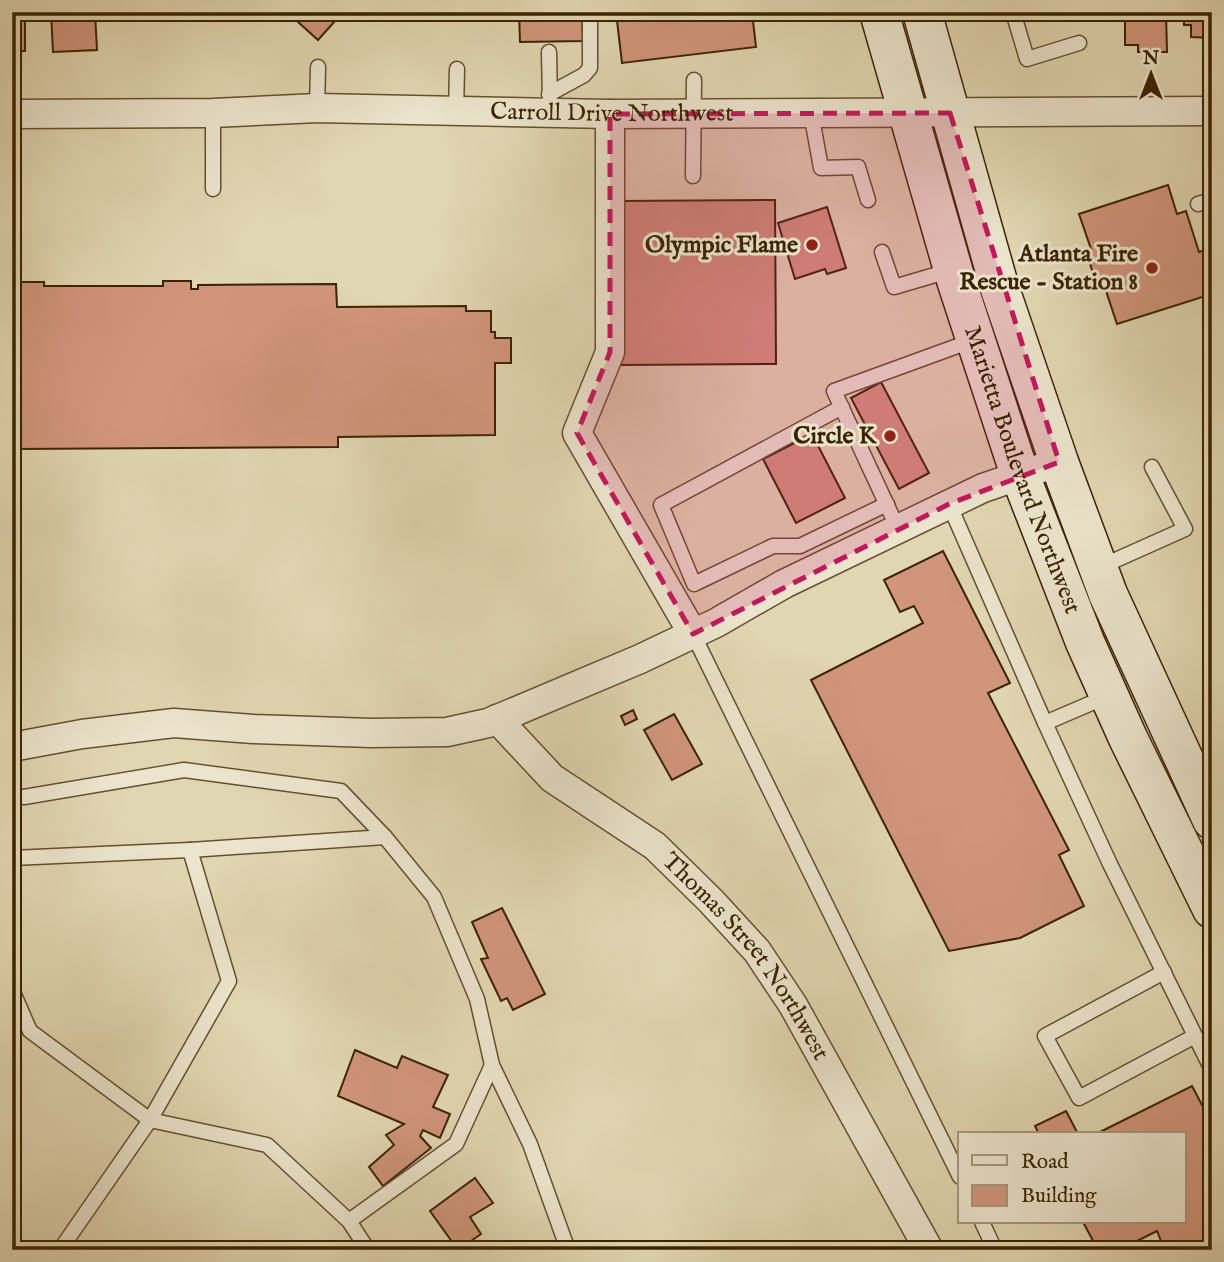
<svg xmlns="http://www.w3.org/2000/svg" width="1224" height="1262" font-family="'IM FELL English',serif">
	<rect width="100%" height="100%" fill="#e1d6b2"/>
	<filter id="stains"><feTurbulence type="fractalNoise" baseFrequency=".00286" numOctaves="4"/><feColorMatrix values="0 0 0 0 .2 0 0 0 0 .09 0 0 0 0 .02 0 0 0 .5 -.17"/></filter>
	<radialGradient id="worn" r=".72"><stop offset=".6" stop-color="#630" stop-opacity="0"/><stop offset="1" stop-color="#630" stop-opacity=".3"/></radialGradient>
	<g fill="#d1957c" stroke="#3a2302" stroke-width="2">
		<rect x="12" y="12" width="13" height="39"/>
		<path d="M51,12H95L97,50L53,52Z"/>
		<path d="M287,12H343L318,40Z"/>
		<path d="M519,12H582L583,41L520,42Z"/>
		<path d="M616,12H752L756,47L622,63Z"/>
		<path d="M1125,12H1166L1167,52H1138V45H1125Z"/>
		<path d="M1184,12H1212V38L1191,37V25H1184Z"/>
		<path d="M1168,185L1177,214L1186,211L1199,252L1212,248V294L1117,324L1104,285L1097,287L1086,250L1091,249L1079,214Z"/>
		<path d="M775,200L776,364L621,365L619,201Z"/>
		<path d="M827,207L846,268L827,274L825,269L795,279L778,223Z"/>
		<path d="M163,281H191V289H198V285L336,284L337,307L466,306V311H491V332H495V338H511V363H495V435L338,437V447L14,449L13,282H44V286H163Z"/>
		<path d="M881,382L929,473L899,489L851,398Z"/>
		<path d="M812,434L845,498L796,523L763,459Z"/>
		<path d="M943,551L1010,683L988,693L1069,850L1059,855L1084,906L1020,938L949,951L811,680L923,623L914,606L900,612L884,580Z"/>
		<path d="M633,710L637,719L625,725L621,716Z"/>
		<path d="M674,714L702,764L672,780L644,730Z"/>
		<path d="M502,908L545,994L513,1010L507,998L501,1001L481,959L488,958L472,922Z"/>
		<path d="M355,1050L397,1068L402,1056L448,1075L433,1107L450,1114L440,1138L423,1130L420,1136L431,1148L383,1186L369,1167L394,1145L386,1135L404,1124L338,1096Z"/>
		<path d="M1192,1086L1212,1124V1250H1145L1161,1241L1157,1231L1119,1250H1098L1083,1222H1184V1134H1096Z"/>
		<path d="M1066,1111L1078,1134H1039L1035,1126Z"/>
		<path d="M475,1178L493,1203L470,1217L481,1234L458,1250L430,1211Z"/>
	</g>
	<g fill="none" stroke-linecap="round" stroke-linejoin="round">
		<g stroke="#64502e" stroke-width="17">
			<g id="lane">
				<path d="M1013,12L1027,59L1079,43"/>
				<path d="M549,52L550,101"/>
				<path d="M549,94L584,75L590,68V12"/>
				<path d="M317,108L318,67"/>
				<path d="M456,111L457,69"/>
				<path d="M213,113V189"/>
				<path d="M811,113L821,168L858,167L868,200"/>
				<path d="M693,176L694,80"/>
				<path d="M1198,204L1212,200"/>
				<path d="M882,252L894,287L952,270"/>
				<path d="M842,407L661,505L694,584L773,546H800L887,504"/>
				<path d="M949,504L1045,723"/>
				<path d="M898,529L834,391L974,340"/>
				<path d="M1100,567L1185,529L1152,467"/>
				<path d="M693,634L960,1177"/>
				<path d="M1108,696L1045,723L1110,864L1212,1070"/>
				<path d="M24,797L184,770L341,791L385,837L434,897L477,999L492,1065L530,1144L568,1250"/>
				<path d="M12,858L190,850L385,837"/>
				<path d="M1164,972L1045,1036L1079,1098L1195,1036"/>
				<path d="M12,990L30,1031L150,1120L267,1145L349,1221L368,1250"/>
				<path d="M349,1221L456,1144L492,1065"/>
				<path d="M982,1222L995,1250"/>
				<path d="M60,1250L150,1120L229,981L190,850"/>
			</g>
		</g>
		<g stroke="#64502e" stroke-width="31">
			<g id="street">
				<path id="s1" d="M12,114L213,113L317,108L610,114L1212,111"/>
				<path d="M610,114V352L577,433L693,634"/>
				<path id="s2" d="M497,719L552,778L655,846L711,901L757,951L793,1005L929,1250"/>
				<path d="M12,747L82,734L174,723L253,729L371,733L447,732L488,723L640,659L716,623L784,584L983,488L1059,462"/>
			</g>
		</g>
		<g stroke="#3a2302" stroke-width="41">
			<g id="secondary">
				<path id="s3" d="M879,12L956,280L1020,475L1085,642L1128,738L1212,909"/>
				<path d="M922,12L1000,289L1059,462L1108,594L1212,820"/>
			</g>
		</g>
		<use href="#lane" stroke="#ece4cd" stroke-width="14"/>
		<use href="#street" stroke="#ece4cd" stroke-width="28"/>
		<use href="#secondary" stroke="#ece4cd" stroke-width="38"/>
	</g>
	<path fill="#c2185b" fill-opacity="0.2" stroke="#c2185b" stroke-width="5" stroke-dasharray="14 9" stroke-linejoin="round" d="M950,113L1059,462L949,504L693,634L577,433L610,352V114Z"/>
	<g fill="#8f2418" stroke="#ece4cd" stroke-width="2.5">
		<circle cx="812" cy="245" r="7"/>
		<circle cx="1152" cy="268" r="7"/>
		<circle cx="890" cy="436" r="7"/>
	</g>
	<g text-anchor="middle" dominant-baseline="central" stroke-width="6" stroke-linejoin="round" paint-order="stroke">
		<g font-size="24" fill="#3a2302" stroke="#ece4cd">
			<text stroke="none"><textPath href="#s1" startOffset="600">Carroll Drive Northwest</textPath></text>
			<text stroke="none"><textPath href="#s3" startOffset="480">Marietta Boulevard Northwest</textPath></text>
			<text stroke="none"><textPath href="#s2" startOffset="348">Thomas Street Northwest</textPath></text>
		</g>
		<g font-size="24" font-weight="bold" fill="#3a2302" stroke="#ece4cd" text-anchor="end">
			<text x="798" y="245">Olympic Flame</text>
			<text x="1138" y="254">Atlanta Fire<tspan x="1138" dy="28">Rescue - Station 8</tspan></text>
			<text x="876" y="436">Circle K</text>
		</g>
	</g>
	<rect width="1224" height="1262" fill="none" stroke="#e1d6b2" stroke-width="42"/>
	<rect x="14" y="14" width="1196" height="1234" fill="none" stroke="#3a2302" stroke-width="3.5"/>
	<rect x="21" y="21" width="1182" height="1220" fill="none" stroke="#3a2302" stroke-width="2"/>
	<rect x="958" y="1132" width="228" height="91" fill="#ece4cd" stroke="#a5977c" stroke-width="2"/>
	<rect x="972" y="1155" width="35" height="10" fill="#ece4cd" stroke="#a5977c" stroke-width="2"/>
	<text x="1021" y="1168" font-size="21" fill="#3a2302">Road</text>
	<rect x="972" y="1185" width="35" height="21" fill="#d1957c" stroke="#a5977c" stroke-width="2"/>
	<text x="1021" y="1202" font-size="21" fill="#3a2302">Building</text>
	<g transform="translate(1151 74)" stroke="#ece4cd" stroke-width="5" paint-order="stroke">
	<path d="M0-5L12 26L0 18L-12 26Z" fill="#3a2302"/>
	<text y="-10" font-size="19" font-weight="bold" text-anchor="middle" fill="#3a2302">N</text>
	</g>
	<rect width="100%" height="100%" filter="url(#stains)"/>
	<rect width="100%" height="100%" fill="url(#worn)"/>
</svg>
